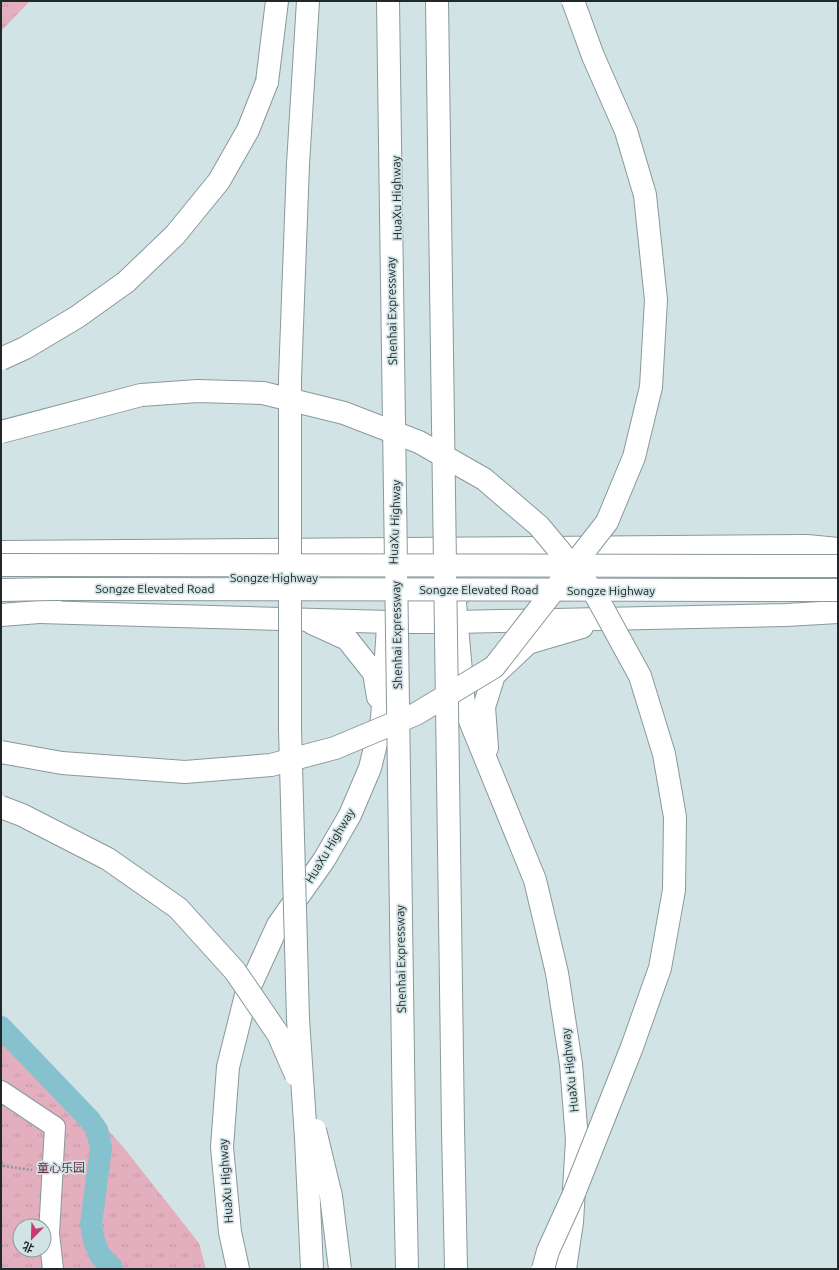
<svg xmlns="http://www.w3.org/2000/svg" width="839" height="1270" font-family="Ubuntu,'Noto Sans SC',sans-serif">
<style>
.park{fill:url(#park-tufts);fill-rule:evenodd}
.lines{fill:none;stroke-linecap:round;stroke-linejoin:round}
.canal{stroke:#86c1ce;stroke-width:22}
.street-casing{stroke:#89989c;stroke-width:22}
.secondary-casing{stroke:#89989c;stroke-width:24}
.highway-casing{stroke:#89989c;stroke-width:24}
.path{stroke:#899698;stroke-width:2.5;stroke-dasharray:2 2;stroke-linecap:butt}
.street{stroke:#fff;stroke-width:20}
.secondary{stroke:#fff;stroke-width:22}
.highway{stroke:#fff;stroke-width:22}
.highway-bridge-casing{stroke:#89989c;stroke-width:24;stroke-linecap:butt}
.highway-bridge{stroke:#fff;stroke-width:22}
.labels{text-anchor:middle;stroke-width:3.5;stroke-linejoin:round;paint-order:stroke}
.street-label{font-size:12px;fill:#212829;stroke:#d2e3e6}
.park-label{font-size:12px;fill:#6a2b42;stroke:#d2e3e6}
</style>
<defs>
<pattern id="park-tufts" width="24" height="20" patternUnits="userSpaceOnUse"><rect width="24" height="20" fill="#e3afbe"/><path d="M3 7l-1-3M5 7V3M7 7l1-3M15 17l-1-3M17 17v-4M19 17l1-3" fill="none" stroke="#c297a3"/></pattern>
</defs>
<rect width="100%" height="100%" fill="#d2e3e6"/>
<g class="park">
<path d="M1,1H30L1,31Z"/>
<path d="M1,1014L46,1059L124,1148L199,1243L206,1269H1ZM20,1226H44V1250H20Z"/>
</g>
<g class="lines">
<path class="canal" d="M1,1027L89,1119L97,1130L101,1148L91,1224L94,1241L100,1255L113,1269"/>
<defs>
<path id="street" d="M1,1091L55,1127L49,1234L53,1269"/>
<g id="secondary">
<path d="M1,552L807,546L838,549"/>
<path d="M136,586L167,578H385"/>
<path d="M455,603L464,706L535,880L557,973L571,1064L577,1140L572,1222L565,1269"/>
<path d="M39,612L389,622H456L786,615L838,612"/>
<path d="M1,615L39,612L53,609"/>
<path d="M394,619L454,592H462"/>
<path d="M312,623L347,639L374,673L378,697"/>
<path d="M487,748L484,707L494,675L528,643L582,627"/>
<path d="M238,1269L230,1232L222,1147L228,1067L246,995L278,925L324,860L350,815L370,768L382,719L388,626"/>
</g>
<g id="highway">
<path d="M267,82L277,1"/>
<path d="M298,164L308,1"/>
<path d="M404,1128L407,1269"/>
<path d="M453,1128L456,1269"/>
</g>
</defs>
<use href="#street" class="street-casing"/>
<use href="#secondary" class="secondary-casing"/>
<use href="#highway" class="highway-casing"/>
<path class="path" d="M1,1162L4,1166L32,1170"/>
<use href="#street" class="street"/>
<use href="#secondary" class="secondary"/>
<use href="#highway" class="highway"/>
<defs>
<g id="highway-bridge">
<path d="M388,1L404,1128"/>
<path d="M437,1L453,1128"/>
<path d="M298,164L290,379V729L298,1019L306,1138L312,1269"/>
<path d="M1,359L25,348L77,317L126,282L175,235L219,181L248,130L267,82"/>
<path d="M1,432L141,395L198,391L263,393L344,413L419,442L484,479L539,526L594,592L640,676L664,754L675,817L674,890L660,968L632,1047L573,1196L548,1251L543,1269"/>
<path d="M1,565L838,566"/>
<path d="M1,590L52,589L838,590"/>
<path d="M1,752L62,763L185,772L271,765L335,748L416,714L494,667L607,522L634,457L651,387L656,300L645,195L626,131L593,56L573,1"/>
<path d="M1,807L22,815L108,859L178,908L235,971L278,1034L296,1075"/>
<path d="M315,1130L331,1196L340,1269"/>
</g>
</defs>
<use href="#highway-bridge" class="highway-bridge-casing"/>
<use href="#highway-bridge" class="highway-bridge"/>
</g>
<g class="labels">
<g class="street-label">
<text transform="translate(397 198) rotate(-91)" y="4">HuaXu Highway</text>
<text transform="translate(392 311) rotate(-91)" y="4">Shenhai Expressway</text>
<text transform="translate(395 522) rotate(-88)" y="4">HuaXu Highway</text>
<text x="274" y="582">Songze Highway</text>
<text x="155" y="593">Songze Elevated Road</text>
<text x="479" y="594">Songze Elevated Road</text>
<text x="611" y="595">Songze Highway</text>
<text transform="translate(397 635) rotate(-91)" y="4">Shenhai Expressway</text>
<text transform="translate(330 846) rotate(-59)" y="4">HuaXu Highway</text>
<text transform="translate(401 959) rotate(-91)" y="4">Shenhai Expressway</text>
<text transform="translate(570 1070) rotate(-96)" y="4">HuaXu Highway</text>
<text transform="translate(226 1181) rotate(-94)" y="4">HuaXu Highway</text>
</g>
<g class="park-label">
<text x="61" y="1172">童心乐园</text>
</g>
</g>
<rect width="839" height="1270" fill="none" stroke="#212829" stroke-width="4"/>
<g transform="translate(32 1238) rotate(203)"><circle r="19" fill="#d2e3e6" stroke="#8b989a"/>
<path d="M0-3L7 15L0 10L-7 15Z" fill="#c53b72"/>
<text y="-6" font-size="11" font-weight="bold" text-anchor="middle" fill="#212829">北</text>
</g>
</svg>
